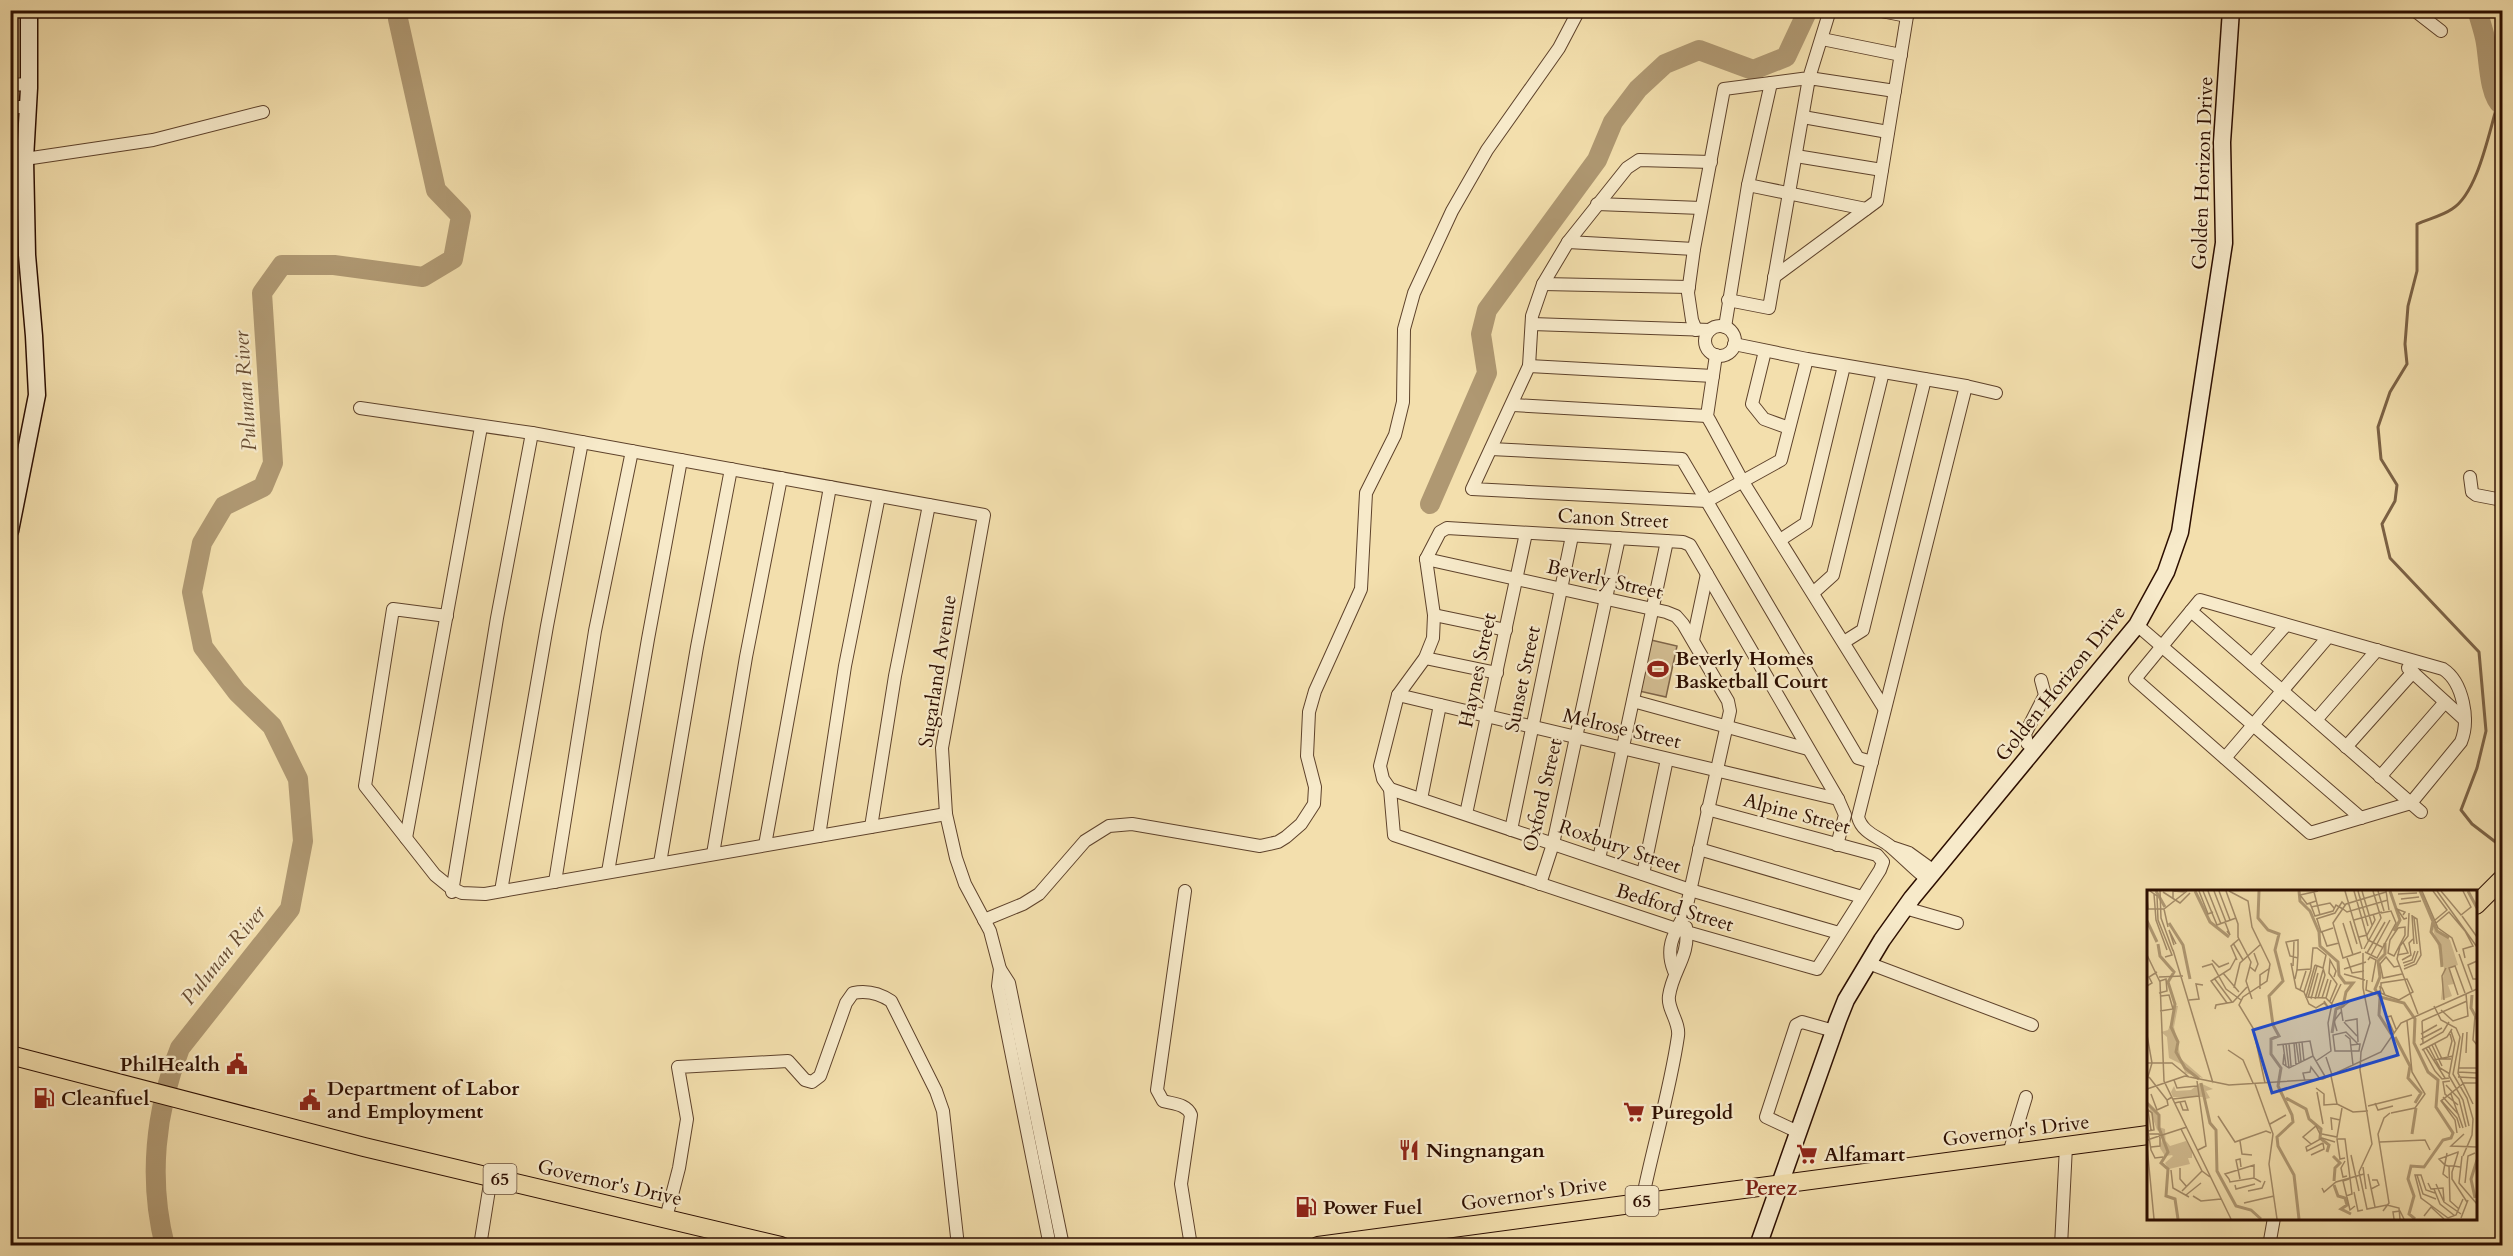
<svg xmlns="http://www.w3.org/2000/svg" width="2513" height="1256" font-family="Cardo,serif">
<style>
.green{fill:#d1bb90;stroke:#7e6448;stroke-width:1.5}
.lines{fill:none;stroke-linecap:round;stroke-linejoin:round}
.stream{stroke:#7b6144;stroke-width:3}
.river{stroke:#af9872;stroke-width:20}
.street-casing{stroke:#5e422b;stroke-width:14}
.secondary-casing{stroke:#2c0e00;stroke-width:19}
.primary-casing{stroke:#2c0e00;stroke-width:20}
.street{stroke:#f7eaca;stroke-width:12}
.secondary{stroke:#f7eaca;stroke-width:16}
.primary{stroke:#f3dfad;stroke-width:18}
.labels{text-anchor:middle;stroke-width:4.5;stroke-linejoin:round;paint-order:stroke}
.shield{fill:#f7eaca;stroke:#69503d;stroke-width:1.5}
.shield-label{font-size:18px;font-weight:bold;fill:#2c0e00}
.street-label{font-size:20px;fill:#2c0e00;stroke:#f7eaca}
.poi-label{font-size:20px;font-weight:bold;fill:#2c0e00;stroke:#f7eaca;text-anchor:start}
.water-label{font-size:21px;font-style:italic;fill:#674c33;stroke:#f7eaca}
.quarter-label{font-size:22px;font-weight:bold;fill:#7a1f14;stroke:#f7eaca}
.inset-river{fill:none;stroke:#af9872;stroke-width:3}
.inset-road{fill:none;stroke:#a38b68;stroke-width:1.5}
.view{fill:#1d4ed8;fill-opacity:0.15;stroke:#1d4ed8;stroke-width:3}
.inset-edge{fill:none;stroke:#2c0e00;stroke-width:3}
</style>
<rect width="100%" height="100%" fill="#f3dfad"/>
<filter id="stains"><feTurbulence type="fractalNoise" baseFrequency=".00333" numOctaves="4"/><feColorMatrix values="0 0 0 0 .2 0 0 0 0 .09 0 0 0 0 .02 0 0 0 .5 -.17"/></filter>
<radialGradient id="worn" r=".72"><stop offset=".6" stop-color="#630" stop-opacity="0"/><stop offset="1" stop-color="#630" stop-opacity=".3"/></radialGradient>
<path class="green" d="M1651,640L1677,646L1666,697L1639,691Z"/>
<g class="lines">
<path class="stream" d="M2498,103C2489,131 2478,193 2452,209C2442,216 2428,219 2417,224V271L2408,306L2405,344L2407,364L2390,392L2378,427L2381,459L2397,485L2395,501L2382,524L2390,558L2479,652L2486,731L2477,768L2461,810L2472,824L2502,847"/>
<g class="river">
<path d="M2477,10C2480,20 2483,29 2485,38C2489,55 2488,95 2502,106"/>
<path d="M1430,504L1487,373L1481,334L1487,310L1597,160L1613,122L1638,89L1665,64L1699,50L1753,70L1786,57L1808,10"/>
<path d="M165,1246C148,1180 155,1111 180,1048L290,909L303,841L298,779L272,726L237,692L203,647L192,592L202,543L224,506L263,487L273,463L262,293L282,265H334L423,277L453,259L461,216L436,190L398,19L400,10"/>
</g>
<defs>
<g id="street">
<path d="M1876,10L1907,16"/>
<path d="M2414,10L2441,31"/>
<path d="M1822,39L1901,55"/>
<path d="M10,85L28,84"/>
<path d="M10,107H28"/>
<path d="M1803,117L1888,132"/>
<path d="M1796,156L1882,170"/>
<path d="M25,159L153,140L263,112"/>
<path d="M1711,162L1639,160L1627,168L1568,242L1543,284L1532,316L1529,366L1472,489L1707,501L1781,460L1807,359"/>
<path d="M1748,185L1866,209"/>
<path d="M1597,204L1701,208"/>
<path d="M1568,242L1694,249"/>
<path d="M1774,277L1877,201L1908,10"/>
<path d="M1543,284L1689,287"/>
<path d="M1728,300L1769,308L1809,78L1895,91"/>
<path d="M1532,324L1710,330"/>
<circle cx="1720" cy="341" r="15"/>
<path d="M1725,327L1748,185L1771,83"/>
<path d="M1696,330L1692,320L1688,293L1694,249L1724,89L1809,78L1830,10"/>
<path d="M1734,344L1807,359L1966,386L1858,817C1862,833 1879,837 1890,846C1903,857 1914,869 1927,879"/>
<path d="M1765,351L1752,404L1764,419L1789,428"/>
<path d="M1716,355L1707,416L1711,423L1743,482L1884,708"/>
<path d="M1529,366L1713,376"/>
<path d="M1966,386L1996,393"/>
<path d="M1513,405L1707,416"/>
<path d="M360,408L532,433L984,515L942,748L946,814L956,858L965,884L990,931L1000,969L1009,983L1063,1246"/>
<path d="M1491,449L1682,459L1858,758L1872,762"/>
<path d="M2470,477L2472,492L2476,495L2502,500"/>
<path d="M1780,540L1806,523L1844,366"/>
<path d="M1426,559L1434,615L1433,638L1425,658L1398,695L1380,766L1383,779L1390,789L1394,835L1676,929L1817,969L1880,870L1883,862L1877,855L1707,809"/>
<path d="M1426,559L1666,612L1676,616L1683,624L1728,701L1730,711L1685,914C1673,935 1665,948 1674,971"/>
<path d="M1426,559L1440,532L1447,528L1683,542L1690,545L1838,799L1845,815L1837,845"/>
<path d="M1813,593L1833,575L1883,372"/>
<path d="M2200,600L2443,669C2463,682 2470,720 2461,742L2411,803L2310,833L2135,679Z"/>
<path d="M2191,611L2421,812"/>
<path d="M1434,615L1506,630"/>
<path d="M447,616L393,609L365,786L435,875L451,888L462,893L485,894L946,814"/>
<path d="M2137,625L2361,818"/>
<path d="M1693,640L1707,574"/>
<path d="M1844,642L1863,630L1925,379"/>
<path d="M1425,658L1497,673"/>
<path d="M2252,664L2286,625"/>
<path d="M2408,668L2465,720"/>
<path d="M1398,695L1838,799"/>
<path d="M1633,701L1808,749"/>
<path d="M2316,720L2377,650"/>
<path d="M2346,747L2413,672"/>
<path d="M2034,748L2027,743L2025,734L2045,695L2041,680"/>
<path d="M2225,758L2328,637"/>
<path d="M2380,777L2445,702"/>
<path d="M1390,789L1690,890L1839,933"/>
<path d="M1421,799L1440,705"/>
<path d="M1466,814L1526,533"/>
<path d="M871,827L895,676L929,505"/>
<path d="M1511,830L1572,536"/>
<path d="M819,836L845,666L879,496"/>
<path d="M406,838L481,427"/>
<path d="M765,845L830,487"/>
<path d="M1894,848L1909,853L1934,871"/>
<path d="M1699,849L1862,897"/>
<path d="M713,854L746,657L781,478"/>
<path d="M1599,859L1667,541"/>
<path d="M660,863L697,647L731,469"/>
<path d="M608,872L648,639L681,460"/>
<path d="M1643,874L1667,759"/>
<path d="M555,882L595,631L632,451"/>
<path d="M1540,884L1553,844L1619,538"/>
<path d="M501,891L547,626L582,442"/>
<path d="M1185,891L1157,1090L1163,1101C1173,1104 1187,1104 1191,1115L1181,1184L1191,1246"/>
<path d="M452,892L497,618L532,433"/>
<path d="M1905,908L1957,923"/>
<path d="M984,920L1023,904L1039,894L1085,841L1109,826L1132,824L1260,846L1278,842L1286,837L1301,824L1314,804L1315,787L1307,756L1309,712L1315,691L1361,589L1366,493L1395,435L1403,402L1404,329L1414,293L1452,211L1487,150L1559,48L1579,10"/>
<path d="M1868,963L2032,1025"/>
<path d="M1000,969L998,986L1050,1246"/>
<path d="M1798,1132L1766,1117L1796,1025L1802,1022L1834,1031"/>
<path d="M2009,1153L2026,1097"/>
<path d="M1642,1201C1653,1146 1670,1091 1678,1036C1680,1022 1667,1009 1669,996C1673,969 1690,957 1686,927"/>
<path d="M666,1218L679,1168L687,1119L678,1067L788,1061L805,1080L812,1082L820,1076L846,1003L853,993C867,990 879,993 891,1001L936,1091L943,1111L958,1246"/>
<path d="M480,1246L491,1177"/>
<path d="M2061,1246L2066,1146"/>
<path d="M2269,1246L2274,1218"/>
</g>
<g id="secondary">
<path d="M10,531L37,395L34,336L27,255L25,159L29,88V10"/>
<path d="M1758,1246L1838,1020L1846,1000L1882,940L1912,898L2137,625L2166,572L2180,532L2224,243L2222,142L2231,10"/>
</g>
<g id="primary">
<path d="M2476,905L2502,879"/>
<path d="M10,1055L364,1147L781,1246"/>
<path d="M1318,1246L2148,1135"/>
</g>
</defs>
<use href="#street" class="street-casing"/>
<use href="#secondary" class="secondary-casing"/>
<use href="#primary" class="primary-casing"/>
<use href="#street" class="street"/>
<use href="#secondary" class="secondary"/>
<use href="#primary" class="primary"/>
</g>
<defs>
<symbol id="stadium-bare" viewBox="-9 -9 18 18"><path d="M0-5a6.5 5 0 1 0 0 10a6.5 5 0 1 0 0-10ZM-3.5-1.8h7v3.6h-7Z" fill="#8f2418" stroke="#f7eaca" stroke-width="2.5" paint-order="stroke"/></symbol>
<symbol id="civic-bare" viewBox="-9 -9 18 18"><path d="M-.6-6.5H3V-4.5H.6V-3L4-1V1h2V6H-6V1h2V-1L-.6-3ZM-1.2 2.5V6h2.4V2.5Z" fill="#8f2418" stroke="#f7eaca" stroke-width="2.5" paint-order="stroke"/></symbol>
<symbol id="fuel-bare" viewBox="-9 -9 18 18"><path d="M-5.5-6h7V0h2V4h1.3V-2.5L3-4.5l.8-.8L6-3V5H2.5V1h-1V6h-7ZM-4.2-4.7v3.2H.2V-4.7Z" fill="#8f2418" stroke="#f7eaca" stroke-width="2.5" paint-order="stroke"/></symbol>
<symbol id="supermarket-bare" viewBox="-9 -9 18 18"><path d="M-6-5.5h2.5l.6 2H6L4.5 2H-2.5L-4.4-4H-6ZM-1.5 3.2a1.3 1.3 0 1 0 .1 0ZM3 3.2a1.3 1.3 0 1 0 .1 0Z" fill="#8f2418" stroke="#f7eaca" stroke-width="2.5" paint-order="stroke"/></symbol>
<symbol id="restaurant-bare" viewBox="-9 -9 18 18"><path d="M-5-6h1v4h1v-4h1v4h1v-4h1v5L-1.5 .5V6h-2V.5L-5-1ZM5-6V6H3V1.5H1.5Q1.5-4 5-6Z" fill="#8f2418" stroke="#f7eaca" stroke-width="2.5" paint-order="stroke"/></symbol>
</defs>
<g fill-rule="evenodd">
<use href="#stadium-bare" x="1643" y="654" width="30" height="30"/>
<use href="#civic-bare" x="222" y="1049" width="30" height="30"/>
<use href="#fuel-bare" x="29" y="1083" width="30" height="30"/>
<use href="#civic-bare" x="295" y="1085" width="30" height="30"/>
<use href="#supermarket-bare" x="1619" y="1097" width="30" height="30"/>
<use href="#restaurant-bare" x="1394" y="1135" width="30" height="30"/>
<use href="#supermarket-bare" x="1792" y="1139" width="30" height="30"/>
<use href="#fuel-bare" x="1291" y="1192" width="30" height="30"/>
</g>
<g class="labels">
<g class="shield">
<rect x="483.5" y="1164" width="33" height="30" rx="4.5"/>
<rect x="1625.5" y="1186" width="33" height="30" rx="4.5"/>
</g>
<g class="shield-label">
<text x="500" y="1185">65</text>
<text x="1642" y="1207">65</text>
</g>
<g class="street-label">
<text transform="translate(2202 173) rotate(-88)" y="7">Golden Horizon Drive</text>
<text transform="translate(1613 518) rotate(3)" y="7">Canon Street</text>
<text transform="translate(1605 579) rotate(13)" y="7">Beverly Street</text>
<text transform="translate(1477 670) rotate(-78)" y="7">Haynes Street</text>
<text transform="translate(937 671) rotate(-81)" y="7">Sugarland Avenue</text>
<text transform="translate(1522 679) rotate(-78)" y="7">Sunset Street</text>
<text transform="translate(2060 683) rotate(-51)" y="7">Golden Horizon Drive</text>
<text transform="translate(1622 728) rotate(13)" y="7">Melrose Street</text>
<text transform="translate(1542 795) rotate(-77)" y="7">Oxford Street</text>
<text transform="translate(1797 813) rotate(15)" y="7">Alpine Street</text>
<text transform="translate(1620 846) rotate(19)" y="7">Roxbury Street</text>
<text transform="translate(1675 907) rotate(17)" y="7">Bedford Street</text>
<text transform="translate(2016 1130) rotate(-7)" y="7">Governor's Drive</text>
<text transform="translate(610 1182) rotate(13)" y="7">Governor's Drive</text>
<text transform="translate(1534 1193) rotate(-8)" y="7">Governor's Drive</text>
</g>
<g class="poi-label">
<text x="1675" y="665">Beverly Homes<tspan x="1675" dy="23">Basketball Court</tspan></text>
<text x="220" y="1071" text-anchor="end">PhilHealth</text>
<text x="327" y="1095">Department of Labor<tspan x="327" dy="23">and Employment</tspan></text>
<text x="61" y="1105">Cleanfuel</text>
<text x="1651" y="1119">Puregold</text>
<text x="1426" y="1157">Ningnangan</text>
<text x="1824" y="1161">Alfamart</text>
<text x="1323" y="1214">Power Fuel</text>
</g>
<g class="water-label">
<text transform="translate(245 391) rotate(-94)" y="7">Pulunan River</text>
<text transform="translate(223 955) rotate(-51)" y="7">Pulunan River</text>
</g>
<g class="quarter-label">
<text x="1771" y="1195">Perez</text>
</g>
</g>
<g transform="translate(2147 890)">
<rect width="330" height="330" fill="#f3dfad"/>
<path d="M26,116H31L27,137L34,169L56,188L38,183L36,175L22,168L20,147L14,142L21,140L26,129ZM53,193L66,199L59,201L63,208L59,209L55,194L58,207H26L24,202L27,196L29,201L44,200ZM0,212L12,223V237L18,239L19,260L26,265L18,266L13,258L16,245L10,240Z" fill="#d1bb90"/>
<path d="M285,35L303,50L311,75L302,78L307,94L301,95L305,106L294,110L297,78ZM19,251L23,256L39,251L45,262V268H41L43,274L22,279L18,273L26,266L19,260Z" fill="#d1bb90"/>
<path class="inset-river" d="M9,1L18,17M48,1L63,32L82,47M112,1L111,28L121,40L132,44L128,60L136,91L122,106L126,135L132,146L124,149V164L134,178L131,196L145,225L146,232L130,247L131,256L147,285L152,329M152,1L153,11L163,21L172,42L173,56L191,72L192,85L198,93H206L199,102L196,116L189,119L185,143M243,1L253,30L247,41M273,1L290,41L302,48M321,1L330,18M0,31L10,52M286,31L284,42L293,55L295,77M22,33L36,55L43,89M238,53V64L231,71L233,87L228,99L233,107L257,113L268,129L267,153L281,182L291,190L289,217L306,243L304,248L296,250L277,277L264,276L261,289L267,306L262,324L268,329M11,54L13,66L27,82L21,92L28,114L24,137L31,152L29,162L38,178L52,189M325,105L324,118L330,129M233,107L232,125L244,144M248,147L263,176L261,188L274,203L268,213M54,193L63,233L69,240L70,281L89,316L104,320L114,329M139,208L159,219L162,229L174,239L173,248L182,255L180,262M0,213L12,225V238L21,262L14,273L21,279L19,306L28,309L31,329M265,244L269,218M186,266L193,273L188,278L187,291M187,295L191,306L198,308L200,315L194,319L204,324M328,308L324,289L330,270"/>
<path class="inset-road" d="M3,1L10,6L11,30L25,65L18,67M13,1L14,28L26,61M52,1L61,24L66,22M56,1L70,35L89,28M61,1L74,34M67,1L79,32M72,1L83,30M79,1L91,34V47L104,72L99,91L105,109M82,1L101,11L105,37L123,74L120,91L96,107L92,115L106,138L118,193M198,1L215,59M207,1L221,50L235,57M211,1L221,36M215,1L225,35M231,1L237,21M239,1L242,20M275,1L291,38L305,48L310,62M286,1L300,20L288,30M290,1L330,57M294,1L314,25L324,17L316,1M16,2L33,13L43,3M167,2L173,25M7,4L9,30L20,60M251,4L270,3M0,8L1,19H17L40,1M26,9V1L39,2M254,9L272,7M169,11L160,14L153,5L171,1M163,13L168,26L186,21L189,15L196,19M252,14L274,11M164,17L183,13L187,18M17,19L21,37M196,19L200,22L241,10M262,23L261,46L253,56L250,69L271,124M256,25L258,22L250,19L257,29L260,28M265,25L267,54M315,26L330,47M267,28L270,54M169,29L188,23L195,12L198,15M170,29L174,42L186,38M207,30L235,22M203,31L210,54M78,32L83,45L80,41M196,33L206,65M289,33L302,22L318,41L326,56L316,59L318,68M258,37V45L247,66L241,63L243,50L251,38ZM175,42L180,56L192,53M212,47L220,45L228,30L226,24M86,53L96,70M27,55L22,40L29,54M217,59L234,28L226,1M26,60L66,193M214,62L196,68L186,33L199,14L239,2M218,62L230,68L249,33L244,21L234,23M216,63V98L223,133L214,162L213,180L225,254L212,282L220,319L240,315L252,318L253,329M220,63L238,32M312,64L325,100M0,65L13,92L17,191L84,329M224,65L243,30M250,65L261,63L256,52M200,68L205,83L217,81M65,70L72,77L82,73M90,70L84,56L92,49M221,70L223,67L229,70L225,92M255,70L264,65L262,53L266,49M330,71L321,75L326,89H330M144,73L149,98L157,102L162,114L169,118L177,113L181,117L177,111M256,73L265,70L268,61M168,75L159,107L179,108L185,114L181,133L184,161L169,171M168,75L176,78L178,85L171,108M146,76L147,51M252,76L247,77L239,67L233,74L236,88L255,84M257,76L267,72L271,61M55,77L65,74L79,99L94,110M103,77L108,81L111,74L107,63M197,79L219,72M257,79L269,74L274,65L270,29L265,26M150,80L164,79L166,58H170L179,65L176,78M76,83L92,102M197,84L218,90M12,87L36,86M67,88L85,112M148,89L150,80L151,65V50L139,52L143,66L151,68M220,90L219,100L229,104M0,96L5,93L2,87L10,82M233,97L235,98L238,105L234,103ZM234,97V93L260,89L266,102L252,110L238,105M87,98L93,73L114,54M113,99V85L123,78M153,100L159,81M157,102L164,80M12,103L20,101L19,89L13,91M311,105L302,78L308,76L318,103M161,108L170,76M175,108L181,89M179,108L184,90M164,109L171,83M168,109L176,80M42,110L52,109L49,94L56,95M297,110L295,86L299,78M183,111L190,94L182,83L183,70L189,81L187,87M80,113L64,91L83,79L89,68M185,113L194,94M287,116L294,130L309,138L313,147L306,184L320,208L326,229L325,245L316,266M68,119L69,115L86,112L100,97M294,120L306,131L321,126L319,104M13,121L26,119L22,105L14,106M328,126L326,150L330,155M196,131L194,118L202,112M198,131L210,129L211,152M275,131L320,111M275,131L276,153M197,132L210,146M190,141L187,131L194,122M304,141L308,153L302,186L316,210L322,236M247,143L240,127L244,126L249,139M316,143L311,183L326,214M274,144L290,135M0,145L5,173L0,190M198,145L203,149L206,175M274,149L295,138M149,152L152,173M152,152L154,172M155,152L157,171M142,153L144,176M147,153L149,175M136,154L139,176M139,154L142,178M288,154L295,169H304M130,155L163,151L166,166L179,188M204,155L213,154L212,161H188L186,145L199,142L211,154M273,155L296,142L302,132M285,155L295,176M282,157L293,178L303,184M279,158L298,188M276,159L288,181L295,189L302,188M81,160L96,170L106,193M275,160L300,147L305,139M319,163L320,142M137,164L136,174L142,178L166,166M301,166L305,151L303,144M179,167L185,185M287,170L306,166M0,173H25L42,187M311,178H330M311,182L330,183M38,186L82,195L176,189L234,162L254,133L330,99M184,186L190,214L206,222L221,221M2,187L20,210M311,187L330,188M27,190L30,198L50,196M50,191L59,256L51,260M158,191L156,183L163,182L164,177L173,189M303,191L296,192L298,204L311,215M108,194L126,244L122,274L130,329M299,195L312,209L319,237M169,198L177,204V215L190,214M0,199L38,186M170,202L176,234M4,204L10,220L21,215L20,210L25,207M304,204L316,238M296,207L312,225M26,209L52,206M294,210L310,228L313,238M28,213L32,212H33L38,211L41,220H36L33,212M228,213L231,220L246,216M221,216L265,205M0,219L5,223L7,240L1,241M1,220L4,240M244,223L268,218L278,204L265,182L260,131M71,226L88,252L119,241L124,243M0,234L4,260L8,268L16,267M123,234L139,225M34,239L55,281L63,287M185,240L184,228L193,230M310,243L308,230L294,211L317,193H330M1,244H12L13,248V256L4,257M175,244L190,247L195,218M317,244L304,256L330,257M0,250L40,237M93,251L95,264L105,265M233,252L278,250L283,260M176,253L160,261L159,257L175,248L188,252M164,254L156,247L169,236L173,244M0,256L7,329M300,263L296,284L301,288M164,265L177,259L176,253M204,265L212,301M315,266L312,293L330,314M198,268L193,269L190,249H198L205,304L199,306M198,271L194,278L196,287L200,286M302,276L303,311L312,319M216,277L219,299M313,277L307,276H301L298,275L292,269L311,262V263L307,276L305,282V289L320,312M33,278V289L40,297M24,280L26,298L42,307M221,284L228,317M270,285L276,304L289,309M82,289L78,284L107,275V288M82,289L83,292L107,288L114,292M93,289L89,270L93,269L94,277M202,289L196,291L203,320L208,316M281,293L284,299L296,298L297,311M318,293L321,266L328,263M289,294L297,312L314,324M88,295L89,299L108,294M175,298L177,302L189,292L217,284M224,299L232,295L230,290H225M287,299L293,314L308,326M35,301L55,281M101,301L115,298L118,291M207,302L211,321L216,320M288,303L279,300L274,285H268L274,308L301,328L309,325L316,309M39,305L54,293M46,306L54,311L74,309M97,313L127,306M236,321L242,313L231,244L237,228L243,223M277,326L284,317L297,329M314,328L321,310M247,329L246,322L253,321L257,329"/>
<path class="view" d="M232,102L251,165L125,203L106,140Z"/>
<rect width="330" height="330" class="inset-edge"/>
</g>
<rect width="2513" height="1256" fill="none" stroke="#f3dfad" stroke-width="36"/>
<rect x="12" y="12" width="2489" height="1232" fill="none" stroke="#2c0e00" stroke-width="3"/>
<rect x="18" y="18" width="2477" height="1220" fill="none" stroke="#2c0e00" stroke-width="1.5"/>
<rect width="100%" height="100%" filter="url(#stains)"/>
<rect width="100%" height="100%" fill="url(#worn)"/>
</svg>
